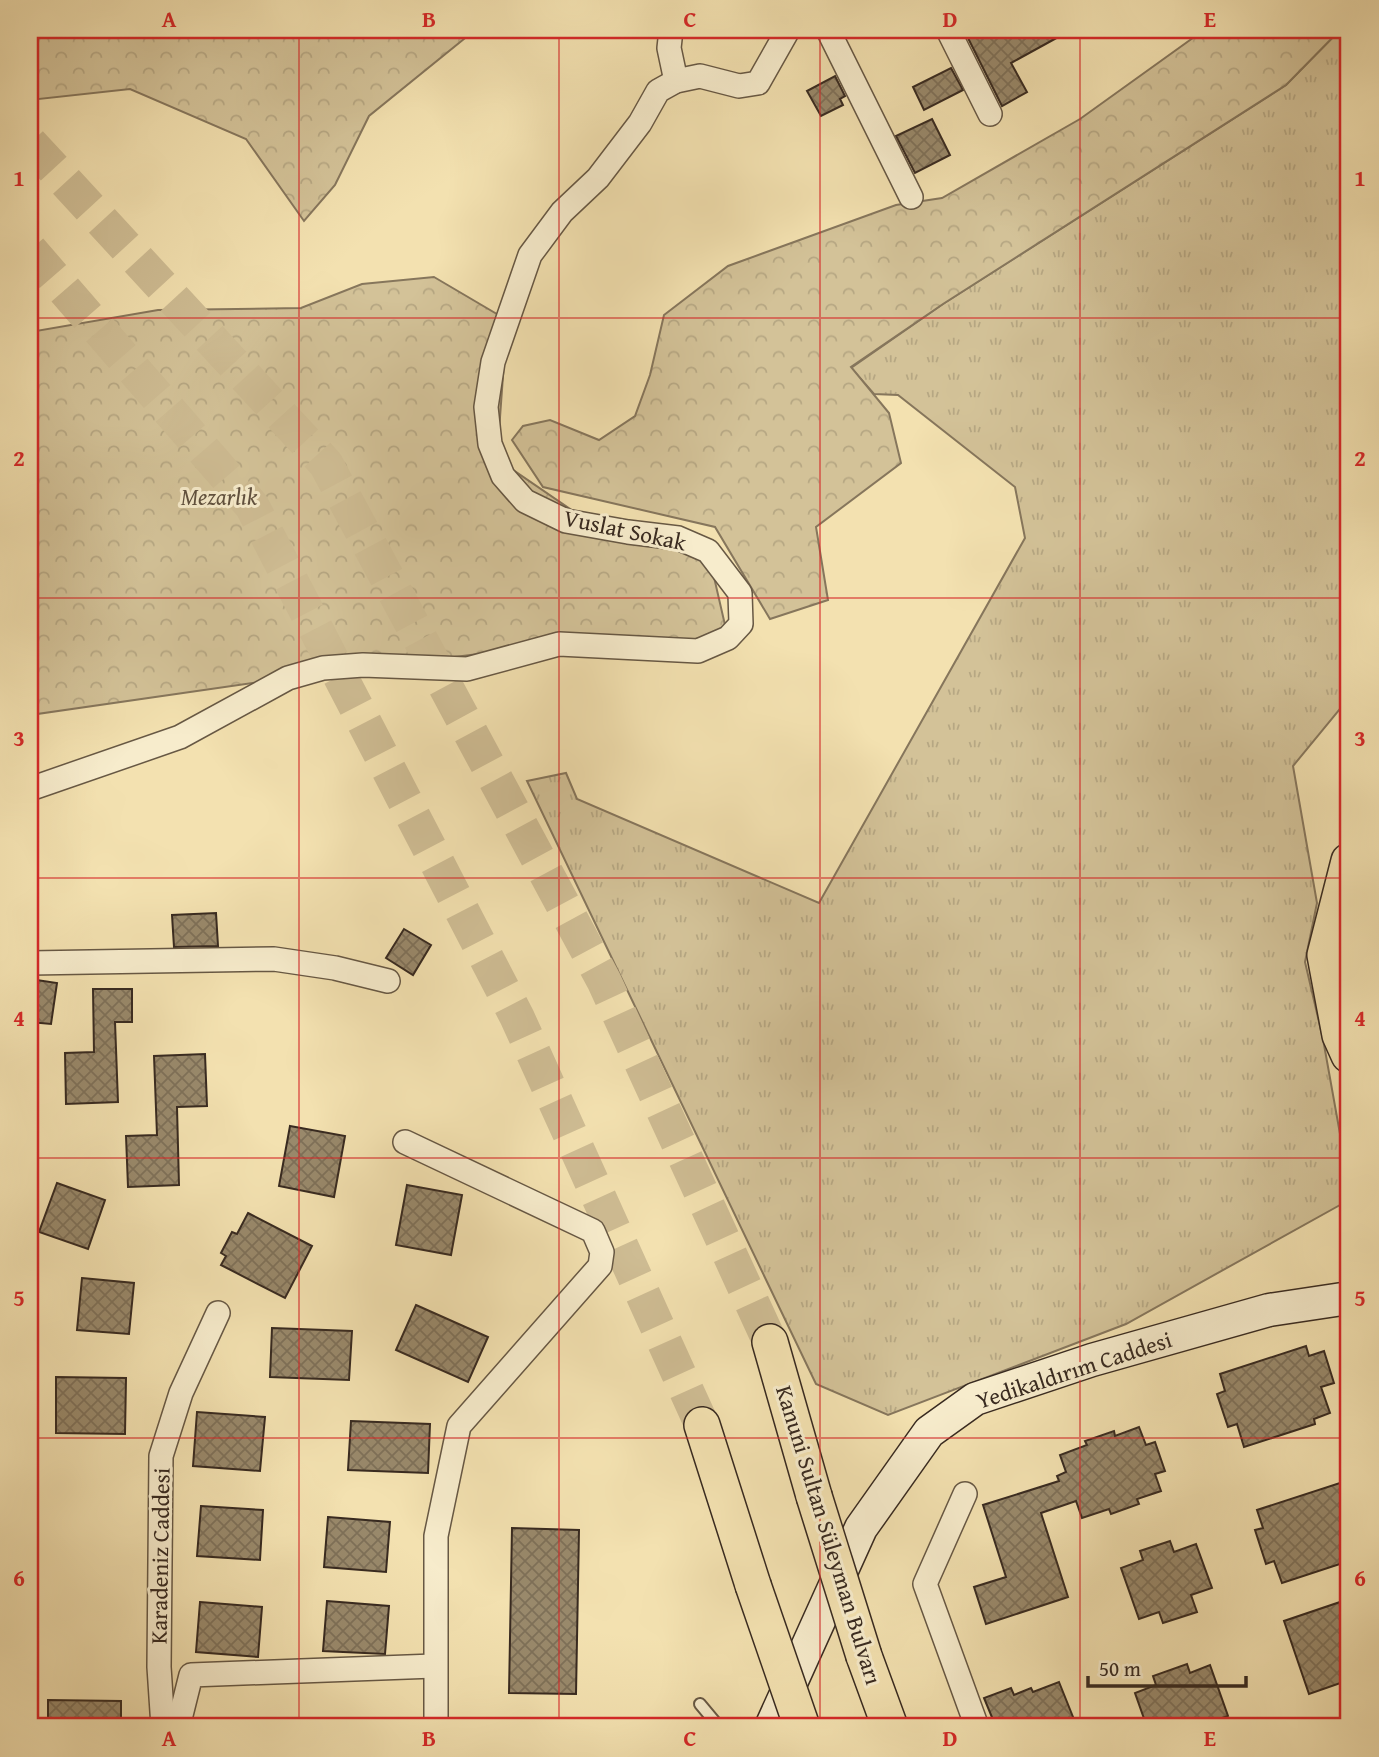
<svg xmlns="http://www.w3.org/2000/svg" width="1379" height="1757" font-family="'Gentium Book Plus',serif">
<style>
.grass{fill:url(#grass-tufts);stroke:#86765c;stroke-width:2}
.forest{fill:url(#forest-crowns);stroke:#86765c;stroke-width:2}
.building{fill:url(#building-cross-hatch);stroke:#382a20;stroke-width:2}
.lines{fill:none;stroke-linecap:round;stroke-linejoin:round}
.primary-tunnel{stroke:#cebc93;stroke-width:35;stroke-dasharray:35 18;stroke-linecap:butt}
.lane-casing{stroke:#675844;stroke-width:14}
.street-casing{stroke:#675844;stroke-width:26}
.secondary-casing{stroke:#382a20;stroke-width:35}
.primary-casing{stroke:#382a20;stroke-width:38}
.lane{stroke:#f7eccc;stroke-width:10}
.street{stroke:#f7eccc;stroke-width:23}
.secondary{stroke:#f7eccc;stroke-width:32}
.primary{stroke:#f3e1b0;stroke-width:35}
.primary-bridge-casing{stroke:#382a20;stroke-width:38;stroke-linecap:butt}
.primary-bridge{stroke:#f3e1b0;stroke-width:35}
.grid{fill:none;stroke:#d62828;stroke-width:2;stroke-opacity:0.55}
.labels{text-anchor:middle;stroke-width:6;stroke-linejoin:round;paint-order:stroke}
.park-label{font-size:23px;font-style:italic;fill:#5f503e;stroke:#f7eccc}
.street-label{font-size:23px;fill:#382a20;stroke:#f7eccc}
.neatline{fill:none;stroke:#d62828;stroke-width:2.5}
.grid-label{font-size:23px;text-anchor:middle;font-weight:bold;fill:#d62828}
</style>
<defs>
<pattern id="grass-tufts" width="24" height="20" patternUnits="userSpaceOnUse" patternTransform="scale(1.75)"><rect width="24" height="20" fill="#d3c298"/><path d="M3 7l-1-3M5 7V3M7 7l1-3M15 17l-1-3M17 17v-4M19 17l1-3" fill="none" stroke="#b6a783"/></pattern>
<pattern id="forest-crowns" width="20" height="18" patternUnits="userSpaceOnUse" patternTransform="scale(1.75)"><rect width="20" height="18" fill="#d3c298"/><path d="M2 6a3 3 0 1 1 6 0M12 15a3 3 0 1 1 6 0" fill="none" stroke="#b6a783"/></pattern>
<pattern id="building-cross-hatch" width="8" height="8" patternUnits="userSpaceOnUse" patternTransform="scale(1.75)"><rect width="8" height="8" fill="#99896b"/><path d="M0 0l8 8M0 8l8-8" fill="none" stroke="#7e7058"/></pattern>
</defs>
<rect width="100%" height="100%" fill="#f3e1b0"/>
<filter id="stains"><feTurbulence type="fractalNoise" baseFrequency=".00286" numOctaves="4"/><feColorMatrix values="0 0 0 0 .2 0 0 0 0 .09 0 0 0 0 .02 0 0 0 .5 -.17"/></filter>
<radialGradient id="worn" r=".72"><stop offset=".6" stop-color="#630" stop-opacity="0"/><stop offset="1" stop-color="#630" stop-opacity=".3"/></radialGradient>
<path class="grass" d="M1340,30H1349V698L1293,766L1317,903L1305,962L1323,1039L1349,1184V1200L1126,1324L888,1415L816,1384L527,781L566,773L577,799L819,903L1025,538L1015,487L898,395L874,394L851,368L943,304L1286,85Z"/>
<g class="forest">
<path d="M30,30H475L369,116L335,185L304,221L246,139L130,89L30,100Z"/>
<path d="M1204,30H1340L1286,85L943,304L851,367L889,413L901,463L816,527L828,600L770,619L715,527L543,487L512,440L523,426L550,420L599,440L635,416L650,375L664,315L728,266L896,205L942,198L1080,119Z"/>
<path d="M434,277L507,320L497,459L595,526L708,551L728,638L558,644L288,678L30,715V332L158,310L301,308L362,284Z"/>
</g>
<g class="building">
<path d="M964,30H1071L1011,63L1027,92L1002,106Z"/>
<path d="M951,68L963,90L924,110L913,87Z"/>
<path d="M835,76L845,96L840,99L843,105L821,116L807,91Z"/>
<path d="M932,119L950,155L915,173L896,136Z"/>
<path d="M216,913L218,946L174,947L172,915Z"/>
<path d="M404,929L431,945L413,975L386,958Z"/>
<path d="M30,979L57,983L51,1024L30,1022Z"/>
<path d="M93,989H132V1022H115L118,1102L66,1104L65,1053L94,1052Z"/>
<path d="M205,1054L207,1106L177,1107L179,1185L128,1187L126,1136L157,1135L154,1056Z"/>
<path d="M290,1126L345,1136L334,1197L279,1186Z"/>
<path d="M57,1183L105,1200L88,1249L39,1232Z"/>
<path d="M407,1185L462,1195L451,1255L396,1245Z"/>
<path d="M248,1213L312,1246L285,1298L221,1265L226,1256L221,1253L232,1232L237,1234Z"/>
<path d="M82,1278L134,1283L129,1334L77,1330Z"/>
<path d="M416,1305L488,1337L468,1382L396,1350Z"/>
<path d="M272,1328L352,1331L349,1380L270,1377Z"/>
<path d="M1306,1346L1309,1356L1324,1351L1334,1383L1321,1387L1330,1413L1314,1419L1315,1424L1244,1447L1237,1424L1228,1427L1217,1394L1225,1391L1220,1374Z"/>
<path d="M56,1377L126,1378L125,1434L56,1433Z"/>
<path d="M197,1412L265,1417L260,1471L193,1466Z"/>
<path d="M351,1421L430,1424L428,1473L348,1470Z"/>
<path d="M1139,1427L1146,1445L1155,1442L1165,1471L1155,1474L1161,1491L1137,1499L1139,1504L1111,1514L1109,1509L1082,1518L1076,1501L1041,1513L1068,1597L986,1624L974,1587L1006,1577L983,1505L1059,1481L1057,1476L1066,1472L1060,1455L1087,1445L1085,1441L1114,1431L1115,1436Z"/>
<path d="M1343,1482L1349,1501V1561L1282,1583L1274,1561L1266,1564L1255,1530L1263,1528L1257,1510Z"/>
<path d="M201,1506L263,1510L260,1560L197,1556Z"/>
<path d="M328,1517L390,1522L386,1572L324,1567Z"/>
<path d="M512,1528L579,1530L576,1694L509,1693Z"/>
<path d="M1170,1541L1174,1552L1196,1544L1212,1588L1191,1595L1197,1612L1163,1623L1159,1612L1139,1619L1121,1568L1143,1560L1140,1551Z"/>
<path d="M1349,1599V1680L1309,1694L1284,1621Z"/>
<path d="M327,1601L389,1606L385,1654L323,1651Z"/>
<path d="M200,1602L262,1607L258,1657L196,1652Z"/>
<path d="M1187,1664L1190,1673L1210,1665L1228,1716L1198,1727H1147L1135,1693L1156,1685L1153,1676Z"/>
<path d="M1059,1682L1077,1727H996L984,1698L1011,1688L1014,1695L1031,1688L1033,1692Z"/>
<path d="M48,1700L121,1701V1727H48Z"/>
</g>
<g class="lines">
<g class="primary-tunnel">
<path d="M30,143L326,464L604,981L770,1342"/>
<path d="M30,250L252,506L517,1017L702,1425"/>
</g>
<defs>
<path id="lane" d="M700,1704L715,1722L717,1727"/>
<g id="street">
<path d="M671,30L669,48L676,81"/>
<path d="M828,30L911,197"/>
<path d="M948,30L990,114"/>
<path d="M30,789L180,737L288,678L323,668L363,665L467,669L559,644L698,651L728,638L741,624L740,593L708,551L678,538L628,532L566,521L525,501L503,476L490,444L486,407L493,362L530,255L562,212L598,178L640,123L658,91L676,81L700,76L739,86L758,83L788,30"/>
<path d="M30,963L274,959L335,968L388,981"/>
<path d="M405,1142L593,1231L602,1252L600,1266L459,1426L436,1536V1727"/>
<path d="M965,1494L925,1584L977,1727"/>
<path d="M163,1727L159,1667L161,1456L181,1393L218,1313"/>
<path d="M178,1727L191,1675L434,1666"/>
</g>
<path id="secondary" d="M771,1727L861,1528L929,1432L975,1399L1092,1360L1269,1310L1349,1298"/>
<g id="primary">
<path d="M1349,861L1325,955L1340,1035L1349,1055"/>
<path d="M770,1342L814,1496"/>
<path d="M702,1425L753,1585"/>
<path d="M864,1656L890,1727"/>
</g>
</defs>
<use href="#lane" class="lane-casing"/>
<use href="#street" class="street-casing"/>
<use href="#secondary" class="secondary-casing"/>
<use href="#primary" class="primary-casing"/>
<use href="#lane" class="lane"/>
<use href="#street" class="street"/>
<use href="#secondary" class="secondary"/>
<use href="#primary" class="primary"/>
<defs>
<g id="primary-bridge">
<path d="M814,1496L864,1656"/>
<path d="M753,1585L802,1727"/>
</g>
</defs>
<use href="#primary-bridge" class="primary-bridge-casing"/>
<use href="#primary-bridge" class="primary-bridge"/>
</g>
<path class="grid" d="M299,30V1727M559,30V1727M820,30V1727M1080,30V1727M30,318H1349M30,598H1349M30,878H1349M30,1158H1349M30,1438H1349"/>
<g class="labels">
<g class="park-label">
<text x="219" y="505">Mezarlık</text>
</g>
<g class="street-label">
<text transform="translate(625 530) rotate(12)" y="8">Vuslat Sokak</text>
<text transform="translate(1074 1370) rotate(-18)" y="8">Yedikaldırım Caddesi</text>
<text transform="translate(829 1535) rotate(73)" y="8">Kanuni Sultan Süleyman Bulvarı</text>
<text transform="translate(160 1556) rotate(-89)" y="8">Karadeniz Caddesi</text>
</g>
</g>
<rect width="1379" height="1757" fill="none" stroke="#f3e1b0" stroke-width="77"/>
<path d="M1088 1676v10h158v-10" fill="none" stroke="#382a20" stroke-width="3.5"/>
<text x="1099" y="1676" font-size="21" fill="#382a20" stroke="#f7eccc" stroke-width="5" paint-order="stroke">50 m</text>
<rect x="38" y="38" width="1302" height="1680" class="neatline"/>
<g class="grid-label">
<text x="169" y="27">A</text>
<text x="429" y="27">B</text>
<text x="690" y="27">C</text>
<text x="950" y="27">D</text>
<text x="1210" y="27">E</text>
<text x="19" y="186">1</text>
<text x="1360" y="186">1</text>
<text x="19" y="466">2</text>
<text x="1360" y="466">2</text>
<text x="19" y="746">3</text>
<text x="1360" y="746">3</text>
<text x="19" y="1026">4</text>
<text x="1360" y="1026">4</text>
<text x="19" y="1306">5</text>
<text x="1360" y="1306">5</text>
<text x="19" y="1586">6</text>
<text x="1360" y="1586">6</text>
<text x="169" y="1746">A</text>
<text x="429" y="1746">B</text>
<text x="690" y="1746">C</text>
<text x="950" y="1746">D</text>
<text x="1210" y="1746">E</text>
</g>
<rect width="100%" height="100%" filter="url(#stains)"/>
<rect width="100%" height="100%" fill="url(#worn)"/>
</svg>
